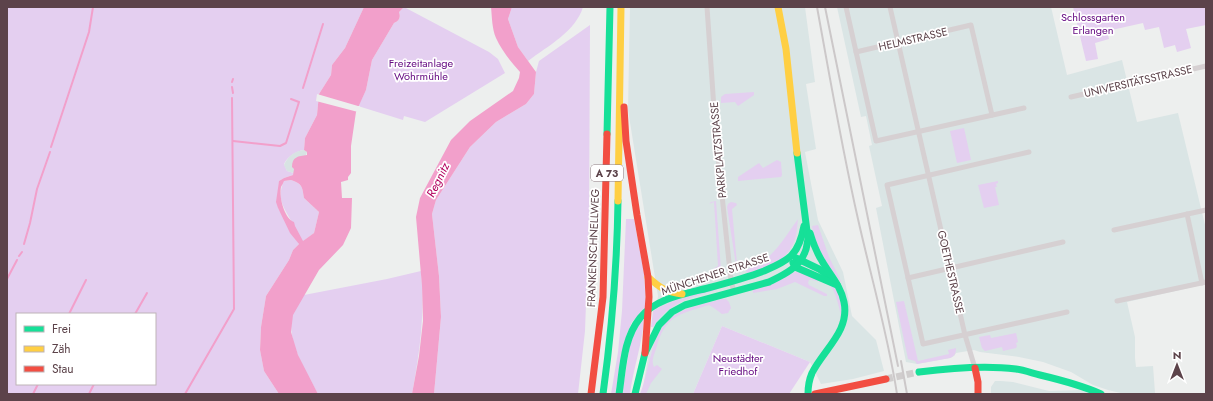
<svg xmlns="http://www.w3.org/2000/svg" width="1213" height="401" font-family="Jost,sans-serif">
<style>
.commercial{fill:#dae5e5}
.green{fill:#e4cff0;fill-rule:evenodd}
.sand{fill:#d8e3e3}
.water{fill:#f2a0cb;fill-rule:evenodd}
.pier{fill:#edefee}
.lines{fill:none;stroke-linecap:round;stroke-linejoin:round}
.stream{stroke:#f2a0cb;stroke-width:2}
.secondary-tunnel{stroke:#d0cdcd;stroke-width:7;stroke-dasharray:7 3.5;stroke-linecap:butt}
.street{stroke:#d6d0d2;stroke-width:5}
.fast{stroke:#16e098;stroke-width:7}
.slow{stroke:#ffcf43;stroke-width:7}
.jam{stroke:#f24e42;stroke-width:7}
.rail{stroke:#ccc8c9;stroke-width:2}
.labels{text-anchor:middle;stroke-width:3.5;stroke-linejoin:round;paint-order:stroke}
.shield{fill:#fff;stroke:#8d7b80;stroke-width:1}
.shield-label{font-size:10px;font-weight:bold;fill:#5c434a}
.park-label{font-size:11px;fill:#670e83;stroke:#fff}
.street-label{font-size:11px;fill:#5c434a;stroke:#fff}
.water-label{font-size:12px;font-style:italic;fill:#b2005e;stroke:#fff}
</style>
<rect width="100%" height="100%" fill="#edefee"/>
<g class="commercial">
<path d="M630,7H805L815,82L806,84L816,149L805,152L818,220L843,272L852,316L876,340L884,371L853,379L821,384L810,362L722,326L693,394H642L658,296L628,110Z"/>
<path d="M837,7H1051L1067,75L1122,60L1137,122L1178,113L1206,229V284L1127,302L1135,337V358L1136,367L1153,366L1155,393L1125,394L1108,390L1093,385L1071,372L1043,362L1019,357L980,352L974,350L956,353L954,356L950,358L917,364L906,362L876,208L882,206L869,146L872,145L866,116L861,117Z"/>
<path d="M995,381H1001L1013,382L1049,391L1081,390L1091,394H991V387Z"/>
</g>
<g class="green">
<path d="M7,7H364L345,48L332,65L331,75L319,94L317,115L305,138L304,150C296,151 287,157 284,164L287,171L294,173L293,175L284,178L279,181L278,208L299,244L293,250L289,260L266,296L261,327L260,350L264,371L279,394H7ZM17,314H155V384H17Z"/>
<path d="M404,7L489,52L498,59L505,73L425,122L404,116L403,120L358,106L366,90L372,60L394,23C399,21 401,18 399,12Z"/>
<path d="M512,7H583C576,31 548,46 528,61L518,47L508,19Z"/>
<path d="M1073,7H1206V25L1186,29L1191,48L1177,52L1175,45L1164,48L1159,27L1145,30L1143,23L1107,31L1109,39L1095,43L1098,59L1086,61Z"/>
<path d="M590,25L589,222L585,331L578,394H434L441,317L439,276L432,214L436,200L470,147L496,122L526,104L534,94L536,72L539,61Z"/>
<path d="M754,92V95L738,106L735,102L721,103V97L725,94Z"/>
<path d="M964,128L971,160L957,163L950,131Z"/>
<path d="M777,160L781,162L782,175L781,177L738,181V177L759,163L763,168Z"/>
<path d="M291,180C303,184 302,187 304,198L319,212L314,233L302,242C299,235 295,229 292,222C284,208 276,198 284,181Z"/>
<path d="M998,181V183L996,184L997,187H995L999,205L984,208L978,185Z"/>
<path d="M716,201L721,270L720,274L713,271V269L718,266L714,202L709,204L711,202Z"/>
<path d="M731,202L736,203L737,205L732,209L737,264L738,266L742,263V264L737,267L736,265L727,207L728,204Z"/>
<path d="M626,219H634L644,273L646,307L632,322L626,336L615,394H611L618,352L622,311Z"/>
<path d="M798,219C797,227 797,237 793,244C785,262 765,270 747,273L746,270C773,260 782,241 798,219Z"/>
<path d="M818,225L829,257L842,283C828,266 816,248 812,226Z"/>
<path d="M421,271C425,315 420,351 412,394H318C306,370 287,344 292,316C294,309 300,301 304,295L387,279Z"/>
<path d="M795,272C801,271 807,274 813,276C818,278 824,279 828,282C840,290 843,305 841,319C841,312 835,290 830,285C825,281 816,281 811,280H809L808,283L809,285L827,294V296H824L795,282L777,289L753,293V290L773,284Z"/>
<path d="M717,288V290C689,298 670,302 653,327H651L653,311C672,299 695,295 717,288Z"/>
<path d="M722,299H726L729,302L731,308L728,313L722,314L714,308L709,305C678,315 665,315 656,349C654,355 651,361 654,367L657,365L662,369L651,383L646,394H640C651,368 650,327 678,313C691,306 707,303 722,299Z"/>
<path d="M904,301L918,361L949,354L948,350L956,348C956,353 955,356 950,358L917,364L915,361L908,359L896,302Z"/>
<path d="M642,320H644C642,345 633,369 630,394H622L630,345L635,331Z"/>
<path d="M722,326L810,362L789,394H693Z"/>
<path d="M1016,333L1018,342L1016,343L1017,346L1016,348L1003,351L1002,347L985,351L982,348L979,337L990,335L991,338Z"/>
</g>
<path class="sand" d="M304,150L307,152L306,155L294,169V173L287,171L284,165C288,156 295,151 304,150Z"/>
<g class="water">
<path d="M364,7H404L399,12C401,18 399,21 394,23L372,60L366,90L356,112L351,146V173L348,177V180L341,182L342,198H352L351,228L343,245L319,270L293,315L291,332L298,355L318,394H279L264,371L260,350L261,327L266,296L289,260L293,250L299,244L290,233L278,208L276,202L279,181L284,178L293,175L294,169L292,167C292,157 298,156 307,155V152L304,150L305,138L317,115L319,94L331,75L332,65L345,48ZM291,180C303,184 302,187 304,198L319,212L314,233L303,241L295,226L294,222C284,218 279,197 281,187C281,187 284,182 284,181Z"/>
<path d="M491,7H512L508,19L518,47L536,72L534,94L526,104L496,122L470,147L436,200L432,214L439,276L441,317L434,394H412L419,356L423,321L422,286L416,217L420,198L451,140L470,121L513,91L519,78L520,72C511,62 502,51 496,38C492,29 492,17 491,7Z"/>
</g>
<path class="pier" d="M317,94L358,106H360L358,112L316,101Z"/>
<g class="lines">
<g class="stream">
<path d="M232,82L233,79"/>
<path d="M232,87L233,93"/>
<path d="M303,88L323,24"/>
<path d="M233,141L280,146L286,143L299,102L291,99"/>
<path d="M51,147L89,32L93,7"/>
<path d="M24,244L30,223L37,189L50,152"/>
<path d="M19,256L22,252"/>
<path d="M7,279L17,260"/>
<path d="M69,314L86,280"/>
<path d="M135,314L147,293"/>
<path d="M33,394L38,384"/>
<path d="M89,394L94,384"/>
<path d="M185,394L234,309L232,98"/>
</g>
<path class="secondary-tunnel" d="M886,379L919,372"/>
<g class="street">
<path d="M707,7L716,138L731,281L734,292"/>
<path d="M846,7L876,141L1024,108"/>
<path d="M890,7L965,335L975,368"/>
<path d="M856,52L971,25L992,115"/>
<path d="M1071,97L1206,66"/>
<path d="M1029,152L887,185L923,344L1067,312"/>
<path d="M1187,214L1202,283"/>
<path d="M1114,230L1206,210"/>
<path d="M908,278L1063,242"/>
<path d="M1117,301L1206,282"/>
</g>
<g class="fast">
<path d="M607,134L610,7"/>
<path d="M796,258L819,269L830,277"/>
<path d="M793,263L795,267L837,285"/>
<path d="M919,372C950,368 986,365 1016,369C1024,370 1032,373 1040,375C1061,380 1081,385 1101,394"/>
<path d="M603,394C612,329 617,267 618,201"/>
<path d="M619,394C623,369 623,339 640,318C656,298 685,294 708,288C727,283 746,278 764,271C773,267 783,263 791,256C798,249 802,237 804,226"/>
<path d="M635,394L645,353L659,325L672,312L685,305L769,282C783,275 799,268 805,252C807,248 807,243 808,239L797,153"/>
<path d="M808,394C808,386 809,380 812,373C824,349 850,331 844,302C841,286 830,275 822,261C817,253 813,243 810,233"/>
</g>
<g class="slow">
<path d="M778,7L786,49L797,153"/>
<path d="M618,201L621,7"/>
<path d="M648,277C660,288 666,292 682,294"/>
</g>
<g class="jam">
<path d="M624,107L626,141L637,215L648,277L649,297L645,353"/>
<path d="M975,368L978,382V394"/>
<path d="M591,394L603,297L607,134"/>
<path d="M815,394L886,379"/>
</g>
<g class="rail">
<path d="M817,7C830,78 842,149 858,219C871,277 888,335 897,394"/>
<path d="M825,7L898,366"/>
<path d="M901,361L907,394"/>
</g>
</g>
<g class="labels">
<rect class="shield" x="591" y="165" width="32" height="16" rx="3"/>
<g class="shield-label">
<text x="607" y="177">A 73</text>
</g>
<g class="park-label">
<text x="1093" y="21">Schlossgarten<tspan x="1093" dy="13">Erlangen</tspan></text>
<text x="421" y="67">Freizeitanlage<tspan x="421" dy="13">Wöhrmühle</tspan></text>
<text x="738" y="362">Neustädter<tspan x="738" dy="13">Friedhof</tspan></text>
</g>
<g class="street-label">
<text transform="translate(913 39) rotate(-13)" y="4">HELMSTRASSE</text>
<text transform="translate(1138 81) rotate(-13)" y="4">UNIVERSITÄTSSTRASSE</text>
<text transform="translate(718 150) rotate(-95)" y="4">PARKPLATZSTRASSE</text>
<text transform="translate(593 248) rotate(-88)" y="4">FRANKENSCHNELLWEG</text>
<text transform="translate(951 272) rotate(77)" y="4">GOETHESTRASSE</text>
<text transform="translate(715 274) rotate(-18)" y="4">MÜNCHENER STRASSE</text>
</g>
<g class="water-label">
<text transform="translate(438 180) rotate(-64)" y="4">Regnitz</text>
</g>
</g>
<rect width="1213" height="401" fill="none" stroke="#5c434a" stroke-width="16"/>
<rect x="16" y="313" width="140" height="72" fill="#ffffff" stroke="#beb4b7"/>
<rect x="24" y="326" width="20" height="6" fill="#16e098" stroke="#beb4b7"/>
<text x="52" y="333" font-size="12" fill="#5c434a">Frei</text>
<rect x="24" y="346" width="20" height="6" fill="#ffcf43" stroke="#beb4b7"/>
<text x="52" y="353" font-size="12" fill="#5c434a">Zäh</text>
<rect x="24" y="366" width="20" height="6" fill="#f24e42" stroke="#beb4b7"/>
<text x="52" y="373" font-size="12" fill="#5c434a">Stau</text>
<g transform="translate(1177 365)" stroke="#ffffff" stroke-width="3" paint-order="stroke">
<path d="M0-3L7 15L0 10L-7 15Z" fill="#5c434a"/>
<text y="-6" font-size="11" font-weight="bold" text-anchor="middle" fill="#5c434a">N</text>
</g>
</svg>
